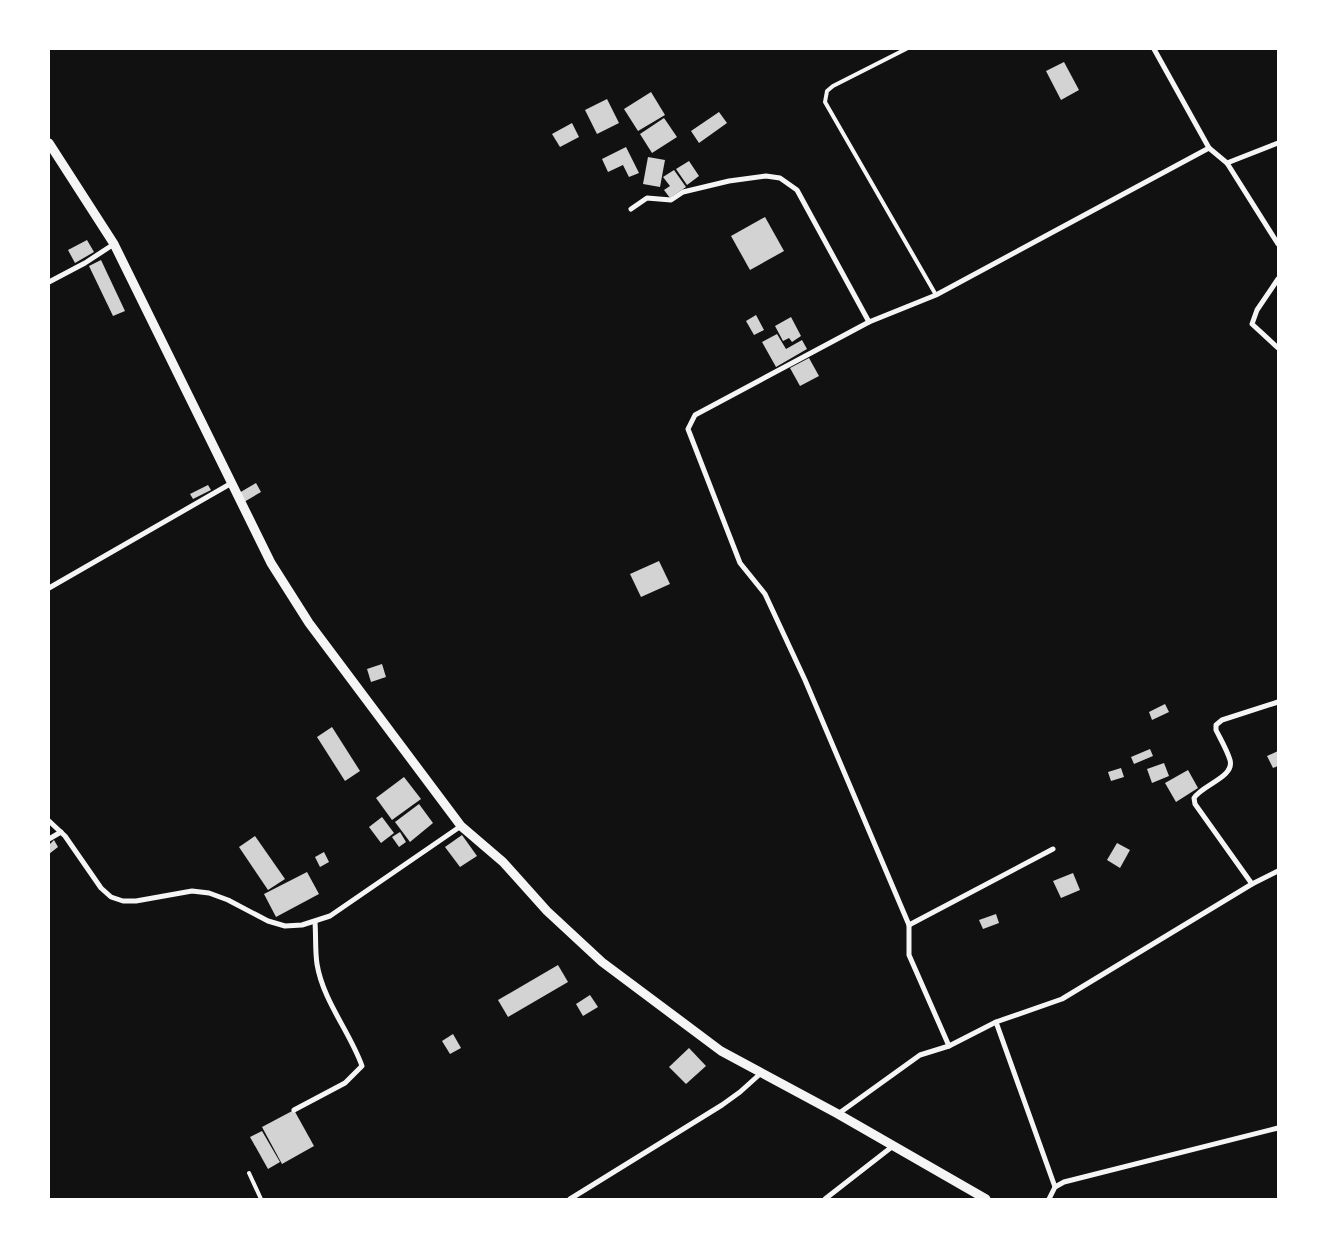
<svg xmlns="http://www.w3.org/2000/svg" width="1327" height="1248" font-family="Karla,sans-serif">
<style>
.building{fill:#d3d3d3}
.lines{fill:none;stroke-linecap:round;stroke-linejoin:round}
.service{stroke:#f5f5f5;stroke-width:4}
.minor{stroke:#f5f5f5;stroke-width:5}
.tertiary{stroke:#f5f5f5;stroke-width:9}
</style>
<rect width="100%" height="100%" fill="#111"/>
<g class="building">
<path d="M1064,62L1079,90L1061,100L1046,71Z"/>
<path d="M651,92L665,115L638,131L624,109Z"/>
<path d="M607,99L619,123L597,134L585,110Z"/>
<path d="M719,112L727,123L699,143L691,131Z"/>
<path d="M664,118L677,137L652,153L640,134Z"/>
<path d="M572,123L579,137L560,147L552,134Z"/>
<path d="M626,147L639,173L629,177L623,165L608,172L602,159Z"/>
<path d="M648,157L665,160L660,187L643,184Z"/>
<path d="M689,161L699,176L687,185L676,169Z"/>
<path d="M674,170L686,187L670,198L664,190L670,186L663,177Z"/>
<path d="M765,217L784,251L750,270L731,236Z"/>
<path d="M87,240L94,252L75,263L68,250Z"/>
<path d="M101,260L125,311L113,316L89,266Z"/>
<path d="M756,315L764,330L754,335L746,321Z"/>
<path d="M791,317L801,336L792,342L789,338L783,341L775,326Z"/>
<path d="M777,334L786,349L802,340L807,349L776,367L762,342Z"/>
<path d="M809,358L819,376L800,386L790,368Z"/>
<path d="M256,483L261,492L244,502L239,493Z"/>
<path d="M208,485L211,490L193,499L190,494Z"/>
<path d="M659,561L670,584L641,597L630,574Z"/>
<path d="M382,664L386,677L371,682L367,669Z"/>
<path d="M1165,704L1169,712L1152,720L1149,712Z"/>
<path d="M332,727L360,771L345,781L317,737Z"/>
<path d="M1150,749L1153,756L1134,764L1131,757Z"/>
<path d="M1278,751V766L1273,768L1267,756Z"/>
<path d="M1164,763L1169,776L1152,783L1147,769Z"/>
<path d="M1121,768L1124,777L1111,781L1108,772Z"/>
<path d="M1188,770L1198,788L1176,802L1165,783Z"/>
<path d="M404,777L421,799L392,820L376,798Z"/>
<path d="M419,804L433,823L410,842L395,822Z"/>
<path d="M382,817L394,833L381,843L369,827Z"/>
<path d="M400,832L406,842L399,847L392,837Z"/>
<path d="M462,835L477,856L460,867L445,847Z"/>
<path d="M255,836L285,879L268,890L239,847Z"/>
<path d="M54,840L58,847L49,854V845Z"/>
<path d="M1117,843L1130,850L1120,868L1107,860Z"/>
<path d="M324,852L329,862L320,867L315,857Z"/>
<path d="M307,872L319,894L276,917L264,894Z"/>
<path d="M1073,873L1080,890L1061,898L1053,881Z"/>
<path d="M996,914L999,923L983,929L979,920Z"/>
<path d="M558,965L568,982L508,1017L498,1000Z"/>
<path d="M590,995L598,1007L583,1016L576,1004Z"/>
<path d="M453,1034L461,1048L450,1054L442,1041Z"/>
<path d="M689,1048L706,1066L686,1084L669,1067Z"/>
<path d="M294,1110L314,1146L282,1164L262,1127Z"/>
<path d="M262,1131L280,1162L268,1169L250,1137Z"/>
</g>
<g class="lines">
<g class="service">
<path d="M906,49L833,86L827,91L825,102L936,295"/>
<path d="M249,1173L261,1199"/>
</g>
<g class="minor">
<path d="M1209,148L1227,163L1278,244"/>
<path d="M1227,163L1278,143"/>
<path d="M631,209L647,198L671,200L683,192L729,181L766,176L780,178L797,190L869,322"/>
<path d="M1278,279L1257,310L1252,324L1278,348"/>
<path d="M49,282L85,263L114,244"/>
<path d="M49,588L230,484"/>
<path d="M49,821L65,836L101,888L111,897L123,901H136L192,891L209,893L228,900L268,921L285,926L302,925L330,916L461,826"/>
<path d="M49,839L61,832"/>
<path d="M1252,884L1195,804L1194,798C1202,785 1235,777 1230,760C1227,750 1221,740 1216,730V725L1222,720L1278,702"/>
<path d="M909,925L1053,849"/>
<path d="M996,1022L1055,1187"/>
<path d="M949,1046L909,955V925L805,680L765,594L740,563L688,429L695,415L869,322L936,295L1209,148L1154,49"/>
<path d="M294,1110L345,1083L362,1066C350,1032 323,1001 317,964C315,951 316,936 315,922"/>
<path d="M838,1114L920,1055L949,1046L996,1022L1062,999L1252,884L1278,871"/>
<path d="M570,1199L722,1105L740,1092L760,1074"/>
<path d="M825,1199L893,1146"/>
<path d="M1049,1199L1055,1187L1064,1182L1278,1128"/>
</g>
<path class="tertiary" d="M49,143L114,244L271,563L309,623L461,826L503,862L547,911L602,962L721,1051L838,1114L986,1199"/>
</g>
<rect width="1327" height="1248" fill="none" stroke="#ffffff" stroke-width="100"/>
</svg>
